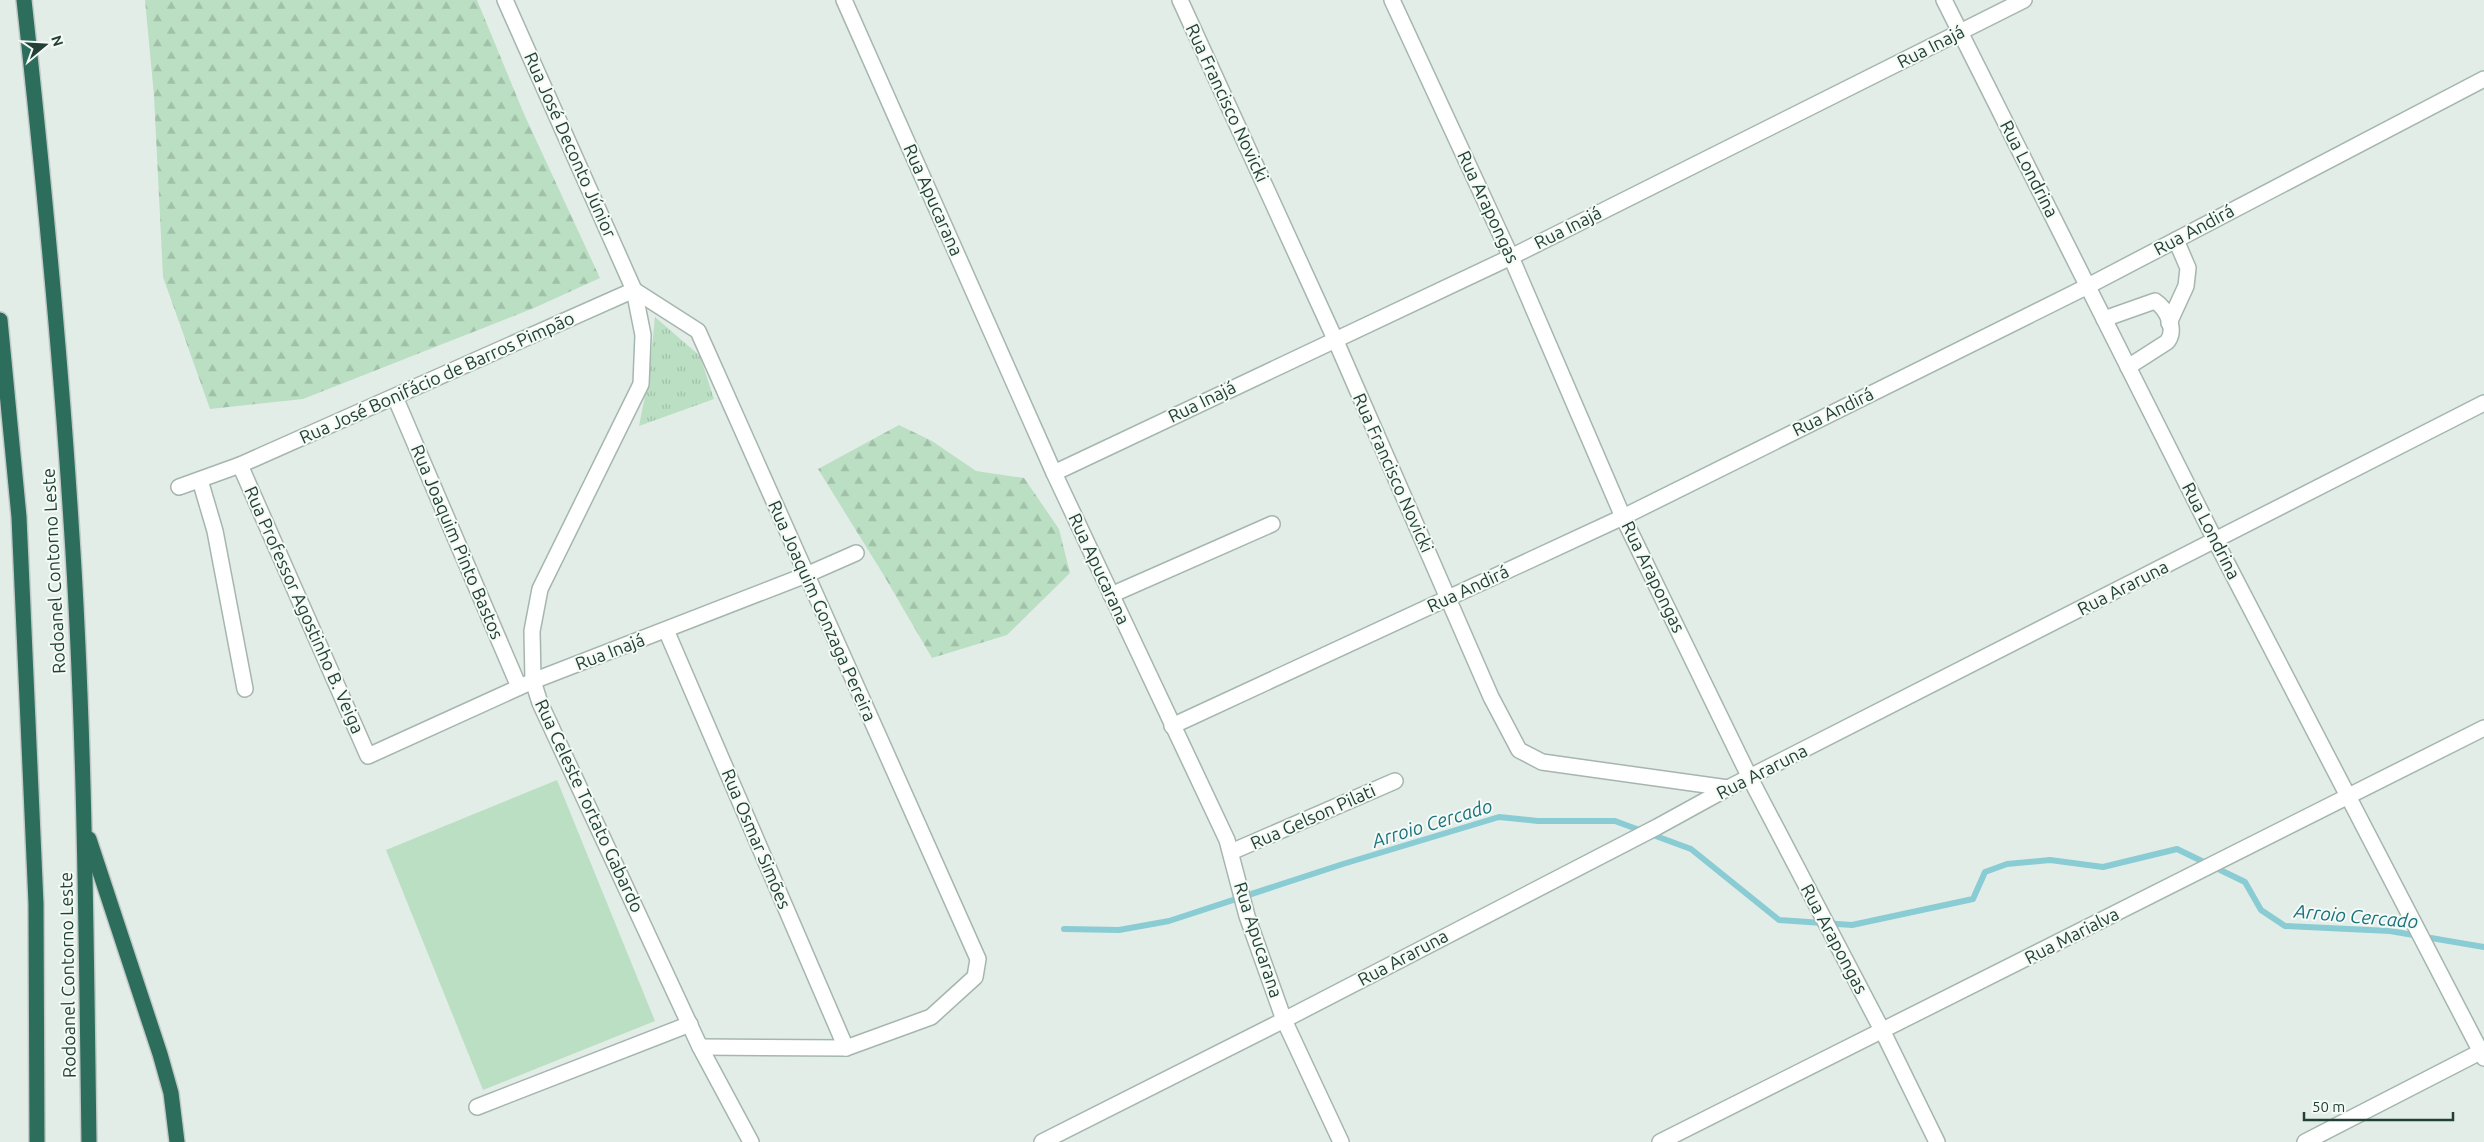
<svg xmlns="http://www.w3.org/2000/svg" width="2484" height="1142" font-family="Ubuntu,sans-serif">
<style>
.grass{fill:url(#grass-tufts)}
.forest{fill:url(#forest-firs)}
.pitch{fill:#bbdfc3}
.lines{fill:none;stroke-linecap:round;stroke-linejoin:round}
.stream{stroke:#8accd4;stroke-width:6}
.minor-casing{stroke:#a5b6af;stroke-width:18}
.highway-casing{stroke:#c1cac7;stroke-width:18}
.minor{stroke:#fff;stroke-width:15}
.highway{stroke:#2d6d5c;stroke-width:15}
.labels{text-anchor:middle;stroke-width:4;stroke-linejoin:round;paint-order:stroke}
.street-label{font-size:18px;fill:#224036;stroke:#f4faf6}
.water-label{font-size:19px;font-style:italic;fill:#1a727e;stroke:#f4faf6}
</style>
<defs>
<pattern id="grass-tufts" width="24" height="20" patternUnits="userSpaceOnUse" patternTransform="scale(1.25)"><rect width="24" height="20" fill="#bbdfc3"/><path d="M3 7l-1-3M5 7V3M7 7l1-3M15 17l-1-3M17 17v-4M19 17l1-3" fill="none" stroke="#a0c0a8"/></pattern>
<pattern id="forest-firs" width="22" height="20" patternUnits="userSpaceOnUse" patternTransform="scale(1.25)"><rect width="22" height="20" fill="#bbdfc3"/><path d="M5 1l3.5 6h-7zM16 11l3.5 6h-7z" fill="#a0c0a8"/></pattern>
</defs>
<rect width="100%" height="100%" fill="#e3ede8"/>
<path class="grass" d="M655,317L700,356L714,399L639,426L649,376Z"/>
<g class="forest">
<path d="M145,0H477L524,114L600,278L534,308L303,399L210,409L163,277L154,96Z"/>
<path d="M899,425L932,441L976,471L1024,478L1059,529L1070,573L1007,635L932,658L883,574L818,469Z"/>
</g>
<path class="pitch" d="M557,780L655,1021L483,1090L386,850Z"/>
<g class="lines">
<path class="stream" d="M1064,929L1119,930L1169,921L1343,864L1499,817L1538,821H1615L1691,849L1779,920L1852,925L1973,899L1985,872L2007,864L2050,860L2103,867L2177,849L2245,882L2261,910L2285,926L2390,931L2484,947"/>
<defs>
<g id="minor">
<path d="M505,0L634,290L643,335L641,384L540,589L532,631L533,681L540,703L700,1047L751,1142"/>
<path d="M844,0L1054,473L1227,840L1247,916L1284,1020L1341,1142"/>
<path d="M1180,0L1335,339L1491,697L1519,750L1542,762L1728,788"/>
<path d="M1392,0L1511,257L1623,517L1750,778L1883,1032L1937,1142"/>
<path d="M1944,0L2215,540L2484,1058"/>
<path d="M634,290L698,331L978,959L975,977L931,1017L846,1048L700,1047"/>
<path d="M2104,319L2155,301C2167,309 2177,330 2167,342L2128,367"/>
<path d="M2169,323L2186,286L2188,268L2176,240"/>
<path d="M395,397L519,687"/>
<path d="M240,465L368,756L533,681L806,575L856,553"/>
<path d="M1054,473L1511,257L2024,0"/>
<path d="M200,480L215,531L245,689"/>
<path d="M179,487L240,465L634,290"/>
<path d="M1111,595L1272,524"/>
<path d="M666,630L846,1048"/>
<path d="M1172,726L1623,517L2088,286L2484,79"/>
<path d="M1231,852L1395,781"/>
<path d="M477,1107L690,1024"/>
<path d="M1042,1142L1284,1020L1657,827L1728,788L2484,403"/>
<path d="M1660,1142L2484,728"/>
<path d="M2305,1142L2484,1050"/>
</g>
<g id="highway">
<path d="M24,0C43,173 60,347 71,521C85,728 86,935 89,1142"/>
<path d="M0,320L19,517L36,904L37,1142"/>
<path d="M89,839L160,1054L171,1093L177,1142"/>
</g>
</defs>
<use href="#minor" class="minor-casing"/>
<use href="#highway" class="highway-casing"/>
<use href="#minor" class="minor"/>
<use href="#highway" class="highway"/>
</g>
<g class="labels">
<g class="street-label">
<text transform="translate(1931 47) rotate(-27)" y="6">Rua Inajá</text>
<text transform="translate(1227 103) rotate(65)" y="6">Rua Francisco Novicki</text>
<text transform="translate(570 145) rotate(66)" y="6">Rua José Deconto Júnior</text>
<text transform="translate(2029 169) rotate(63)" y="6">Rua Londrina</text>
<text transform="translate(933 200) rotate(66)" y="6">Rua Apucarana</text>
<text transform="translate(1488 207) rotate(65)" y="6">Rua Arapongas</text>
<text transform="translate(1568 228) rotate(-27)" y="6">Rua Inajá</text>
<text transform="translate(2194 230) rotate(-28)" y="6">Rua Andirá</text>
<text transform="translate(437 378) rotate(-24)" y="6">Rua José Bonifácio de Barros Pimpão</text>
<text transform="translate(1202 402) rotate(-26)" y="6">Rua Inajá</text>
<text transform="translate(1833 412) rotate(-26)" y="6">Rua Andirá</text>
<text transform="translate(1393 473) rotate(66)" y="6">Rua Francisco Novicki</text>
<text transform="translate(2211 531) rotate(63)" y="6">Rua Londrina</text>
<text transform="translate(457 542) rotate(67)" y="6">Rua Joaquim Pinto Bastos</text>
<text transform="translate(1099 569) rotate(65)" y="6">Rua Apucarana</text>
<text transform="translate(54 571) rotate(-93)" y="6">Rodoanel Contorno Leste</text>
<text transform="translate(1653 577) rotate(64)" y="6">Rua Arapongas</text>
<text transform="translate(2123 588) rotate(-27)" y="6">Rua Araruna</text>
<text transform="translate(1468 589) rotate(-25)" y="6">Rua Andirá</text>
<text transform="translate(304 610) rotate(66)" y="6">Rua Professor Agostinho B. Veiga</text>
<text transform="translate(822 611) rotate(66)" y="6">Rua Joaquim Gonzaga Pereira</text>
<text transform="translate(610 652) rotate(-21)" y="6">Rua Inajá</text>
<text transform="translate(1762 772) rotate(-27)" y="6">Rua Araruna</text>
<text transform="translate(589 806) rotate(65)" y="6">Rua Celeste Tortato Gabardo</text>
<text transform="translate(1313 817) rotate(-24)" y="6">Rua Gelson Pilati</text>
<text transform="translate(756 839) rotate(67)" y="6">Rua Osmar Simões</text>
<text transform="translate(2072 936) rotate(-27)" y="6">Rua Marialva</text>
<text transform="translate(1834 939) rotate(62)" y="6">Rua Arapongas</text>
<text transform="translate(1258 940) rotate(72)" y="6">Rua Apucarana</text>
<text transform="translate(1403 958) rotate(-28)" y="6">Rua Araruna</text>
<text transform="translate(68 975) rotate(-91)" y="6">Rodoanel Contorno Leste</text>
</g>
<g class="water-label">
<text transform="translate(1432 823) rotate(-17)" y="7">Arroio Cercado</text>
<text transform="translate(2356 916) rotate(5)" y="7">Arroio Cercado</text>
</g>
</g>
<g transform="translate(45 45) rotate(72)" stroke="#f4faf6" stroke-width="4" paint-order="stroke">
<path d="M0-4L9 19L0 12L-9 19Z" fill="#224036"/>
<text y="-8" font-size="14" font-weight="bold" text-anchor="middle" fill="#224036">N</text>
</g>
<path d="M2304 1112v8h149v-8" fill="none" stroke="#224036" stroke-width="2.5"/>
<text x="2312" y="1112" font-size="15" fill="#224036" stroke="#f4faf6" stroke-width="4" paint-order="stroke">50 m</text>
</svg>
